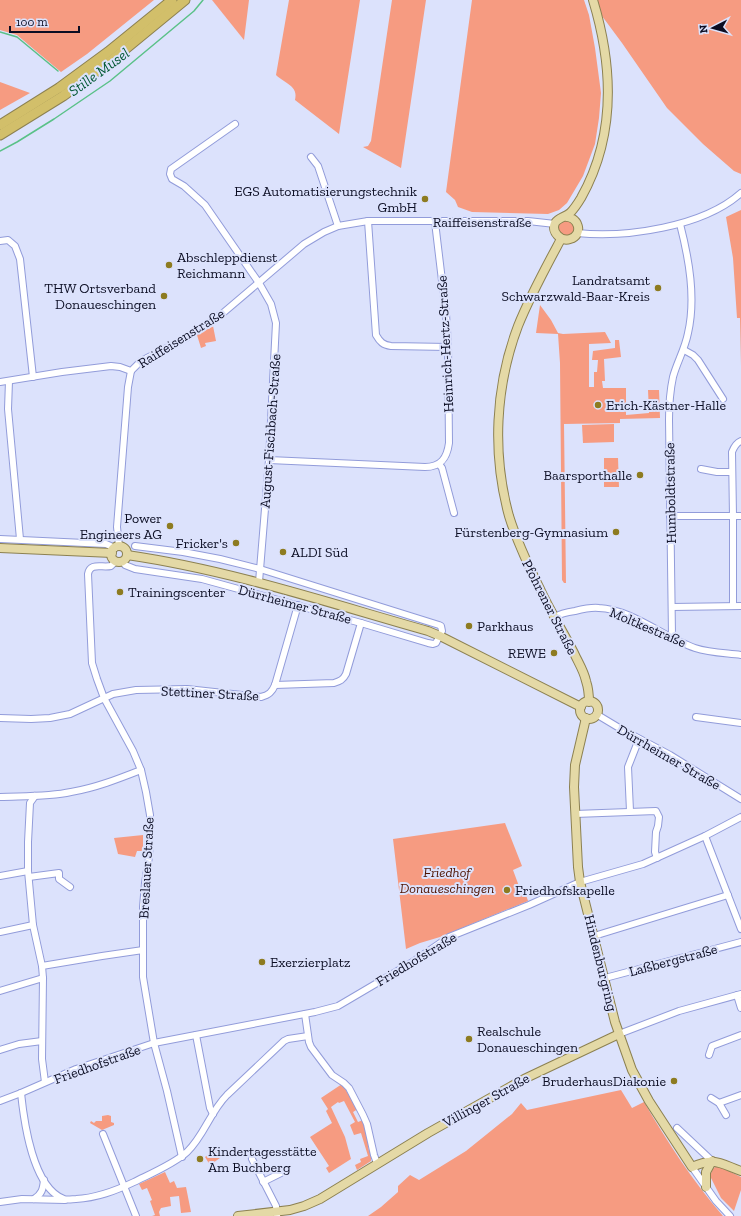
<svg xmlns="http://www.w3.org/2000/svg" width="741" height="1216" font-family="'Zilla Slab',serif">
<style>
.green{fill:#f69b81}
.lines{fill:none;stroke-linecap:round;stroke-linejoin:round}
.stream{stroke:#5ac188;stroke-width:1.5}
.minor-casing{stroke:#929cda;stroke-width:8}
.major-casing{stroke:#8c8151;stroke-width:10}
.highway-casing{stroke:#8c8151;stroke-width:11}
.minor{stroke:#fff;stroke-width:6}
.major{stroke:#e4d9a6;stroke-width:8}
.highway{stroke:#d2bf6a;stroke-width:9}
.poi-dot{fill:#8d7b20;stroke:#dce2fc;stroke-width:1.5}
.labels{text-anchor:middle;stroke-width:4;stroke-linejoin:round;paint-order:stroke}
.poi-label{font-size:14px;fill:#0b0d23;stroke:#dce2fc;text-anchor:end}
.street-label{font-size:14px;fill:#0b0d23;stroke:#dce2fc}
.park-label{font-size:14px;font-style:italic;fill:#4f1301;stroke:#dce2fc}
.water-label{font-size:15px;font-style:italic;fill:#025733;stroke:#dce2fc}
</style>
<rect width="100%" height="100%" fill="#dce2fc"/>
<g class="green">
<path d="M0,0H154L87,54L61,72L17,35L0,30Z"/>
<path d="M212,0H249L244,40Z"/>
<path d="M289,0H360L339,134L295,100C299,86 284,83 276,75Z"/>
<path d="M392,0H426L401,168L363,147L368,146L371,141Z"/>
<path d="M472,0H584L589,15L595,48L601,93L599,118L595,144L583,176L567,203L559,210L548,214L472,212L458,207L455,200L446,192Z"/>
<path d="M597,0H741V174L734,171L703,144L667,108L622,43L602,16Z"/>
<path d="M0,82L30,93L0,110Z"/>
<path d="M741,210V366L740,318H737L733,258L726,217Z"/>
<path d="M566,218L576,225L574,235L562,237L556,226Z"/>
<path d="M540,305L551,320L558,333L563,334L605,332L611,343L589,344V387H594V372H597L598,360H592L593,351L615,348V340H619L621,357L604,359L605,381H602L603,388H626V415L649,413L648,390H659L660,418L620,419V423L564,424L566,583H564L562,580L560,363L558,334L536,333Z"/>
<path d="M213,326L216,341L205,343L206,346L201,348L197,335Z"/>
<path d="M614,424V442L583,443L582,425Z"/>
<path d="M604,458H618L619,487H604Z"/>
<path d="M505,823L522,866L513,870L523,897L526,895L528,901L440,937L420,943L406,949L393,839Z"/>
<path d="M143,835V851H137L135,857L118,854L114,838Z"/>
<path d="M342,1084L358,1109L353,1112L358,1122L363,1120L370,1143L368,1145L369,1151L371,1153V1161L357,1170L355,1165L361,1162L360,1159L368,1156L361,1133L354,1135L350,1125L355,1122L344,1101L339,1103L338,1102L331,1107L345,1137L351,1159L329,1173L326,1168L329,1166L310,1137L332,1123L326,1111L328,1109L321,1098Z"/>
<path d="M621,1090L632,1108L644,1102C668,1143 692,1180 723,1216H368L381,1207L398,1192V1186L410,1175L419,1180L466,1151L512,1114L521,1103L527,1110Z"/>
<path d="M108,1115L111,1116V1122L114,1123V1125L102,1130L90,1123L91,1121L94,1123L96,1121H102V1116Z"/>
<path d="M216,1149L221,1155L219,1156L220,1158L210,1165L205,1157Z"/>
<path d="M718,1166L741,1177V1190L734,1211L721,1198L710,1176L713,1168Z"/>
<path d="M165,1172L170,1183L174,1181L177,1188L186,1187L191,1212L181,1213L179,1196L170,1197L171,1206L161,1208L159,1212L160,1216H152L155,1215L150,1201L152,1200L147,1188L142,1190L139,1184Z"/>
</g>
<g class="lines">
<g class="stream">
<path d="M0,32L17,37L58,71"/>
<path d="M0,151L17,142L54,119L110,81L194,11L203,0"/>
</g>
<defs>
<g id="minor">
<path d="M235,124L171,169L170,174L172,179L184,186L205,205L259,283L271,304L276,323L269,460L259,582"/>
<path d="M311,157L318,166L338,226"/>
<path d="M368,221L376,335C380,342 383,345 391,346L448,347"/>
<path d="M577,233C626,238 703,227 741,193"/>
<path d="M0,241L8,240L15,246L20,259L33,377"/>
<path d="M684,350L693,355L698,360L723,399"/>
<path d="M9,381L8,409L20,539"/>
<path d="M0,382L62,372L111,366L120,367L131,371L141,361L186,338L223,313L304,244L324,232L338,226L368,221H528L555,224"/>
<path d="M269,460L425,467C441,467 447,458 449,443L448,347L446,314L435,222"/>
<path d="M439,464L442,468L454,513"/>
<path d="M701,469L717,472H732"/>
<path d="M670,516H741"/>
<path d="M0,539L106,544L115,548"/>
<path d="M119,546L117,527L128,387L131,371"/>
<path d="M116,561L111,566C102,568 90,562 88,574L92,663L97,679L104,698L133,751L141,770L146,792L150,815V834L149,857L145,883L143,907V977L154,1043L167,1091L182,1157"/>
<path d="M123,561L125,565L135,569L202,579L361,623L428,643L433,644L436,643L442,631L441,626L439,625L260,569L220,559L183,552L135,546"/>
<path d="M733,606V516L732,452C734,447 736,443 741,441"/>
<path d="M672,607L741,606"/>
<path d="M555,617C561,613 568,612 575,611C583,609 591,607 599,608C631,609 665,638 695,648C710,653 726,653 741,655"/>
<path d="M671,637L672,635L669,420C669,405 670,391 673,377C677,362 685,349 688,333C696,298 689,259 680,224"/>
<path d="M275,685L334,683C340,681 343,680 346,674L361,623"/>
<path d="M596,714L621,729L670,755L741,799"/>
<path d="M696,717L741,723"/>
<path d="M0,718L31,719L50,718L70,714L113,694L136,690L187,689L261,697C269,695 272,692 275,685L298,605"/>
<path d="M35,796L30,803L28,842V871L33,925L42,966L43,978L42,1059L45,1082"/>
<path d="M0,797C23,796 48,797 71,792C95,788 118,779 141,770"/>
<path d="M630,811L628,767L639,739"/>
<path d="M575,814L656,811L659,817L658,826L656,832L655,852L657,858"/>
<path d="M705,836L741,929"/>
<path d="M0,876L28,871"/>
<path d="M29,877L59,873V879L70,887"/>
<path d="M0,932L33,925"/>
<path d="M594,936L728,895"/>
<path d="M42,966L102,956L143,950"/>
<path d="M605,978L741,942"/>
<path d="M0,991L43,978"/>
<path d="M737,995L741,1008"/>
<path d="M305,1014L309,1042L311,1047L332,1075L344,1083L349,1088L363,1115L367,1124L374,1155L377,1163"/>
<path d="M619,1034L679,1011L741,994"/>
<path d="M196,1035L210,1108L213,1114"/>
<path d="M0,1050L19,1044L42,1041"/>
<path d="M709,1055L712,1046L741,1035"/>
<path d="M21,1093C24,1122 33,1188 64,1199C67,1200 73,1199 76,1199C97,1198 115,1191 134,1182C150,1174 174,1164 187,1152C204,1136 210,1112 227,1095L284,1041L288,1039L308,1036"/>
<path d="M711,1098L719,1103L726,1115"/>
<path d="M0,1101L21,1093L76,1069L154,1043L315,1012L338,1006L411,963L449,937L529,905L580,882L643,864L705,836L741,817"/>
<path d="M719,1103L741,1095"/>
<path d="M677,1128L712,1161"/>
<path d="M103,1134L136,1216"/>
<path d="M252,1159L276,1206L277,1216"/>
<path d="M692,1167L716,1201L730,1216"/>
<path d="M263,1182L281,1173"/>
<path d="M34,1199C42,1194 43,1189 44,1180"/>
<path d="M0,1202L22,1199L65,1200"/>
</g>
<g id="major">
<path d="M563,217C579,215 584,235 570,239C561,242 551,232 555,223C558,218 565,217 570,213C574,209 578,203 581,198C616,136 613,66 593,0"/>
<path d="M561,239C546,267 530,296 518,326C495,387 492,454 509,516C517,542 528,565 540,589C550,611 563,631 574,653C578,662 584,671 586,681C588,687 589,694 589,702"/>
<circle cx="119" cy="554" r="8"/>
<path d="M0,548L112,553"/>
<path d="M127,555C230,570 329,603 428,631L440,636L581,707"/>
<circle cx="589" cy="710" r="9"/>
<path d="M586,718L575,765L574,787L578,867L580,882L615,1022L632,1070L649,1101L692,1167C714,1157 719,1163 741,1171"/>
<path d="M706,1187V1172L712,1161"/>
<path d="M238,1216L290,1210L304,1206L320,1199L428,1133L524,1079L619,1034"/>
</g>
<g id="highway">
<path d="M0,125L59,88L108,52L172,0"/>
<path d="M0,135L63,96L112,60L185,0"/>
</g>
</defs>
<use href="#minor" class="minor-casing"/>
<use href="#major" class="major-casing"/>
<use href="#highway" class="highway-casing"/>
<use href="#minor" class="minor"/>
<use href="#major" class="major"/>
<use href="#highway" class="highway"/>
</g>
<g class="poi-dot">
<circle cx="425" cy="199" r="4"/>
<circle cx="169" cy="265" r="4"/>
<circle cx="658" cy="288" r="4"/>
<circle cx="164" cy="296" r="4"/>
<circle cx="598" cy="405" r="4"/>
<circle cx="640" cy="475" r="4"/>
<circle cx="170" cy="526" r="4"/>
<circle cx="616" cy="532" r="4"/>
<circle cx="236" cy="543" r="4"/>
<circle cx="283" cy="552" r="4"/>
<circle cx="120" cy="592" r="4"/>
<circle cx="469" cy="626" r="4"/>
<circle cx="554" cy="653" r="4"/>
<circle cx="507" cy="890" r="4"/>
<circle cx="262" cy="962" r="4"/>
<circle cx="469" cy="1039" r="4"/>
<circle cx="674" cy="1081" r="4"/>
<circle cx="200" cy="1159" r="4"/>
</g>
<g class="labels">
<g class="poi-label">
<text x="417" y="196">EGS Automatisierungstechnik<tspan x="417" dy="16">GmbH</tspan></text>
<text x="177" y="262" text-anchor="start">Abschleppdienst<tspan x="177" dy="16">Reichmann</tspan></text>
<text x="650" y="285">Landratsamt<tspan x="650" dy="16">Schwarzwald-Baar-Kreis</tspan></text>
<text x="156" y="293">THW Ortsverband<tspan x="156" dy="16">Donaueschingen</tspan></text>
<text x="606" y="410" text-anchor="start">Erich-Kästner-Halle</text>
<text x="632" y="480">Baarsporthalle</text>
<text x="162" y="523">Power<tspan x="162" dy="16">Engineers AG</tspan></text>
<text x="608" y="537">Fürstenberg-Gymnasium</text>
<text x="228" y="548">Fricker's</text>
<text x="291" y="557" text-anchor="start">ALDI Süd</text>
<text x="128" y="597" text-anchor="start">Trainingscenter</text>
<text x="477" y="631" text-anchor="start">Parkhaus</text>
<text x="546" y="658">REWE</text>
<text x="515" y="895" text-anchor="start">Friedhofskapelle</text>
<text x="270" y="967" text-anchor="start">Exerzierplatz</text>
<text x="477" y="1036" text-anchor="start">Realschule<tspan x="477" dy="16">Donaueschingen</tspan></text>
<text x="666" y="1086">BruderhausDiakonie</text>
<text x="208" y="1156" text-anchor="start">Kindertagesstätte<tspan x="208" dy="16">Am Buchberg</tspan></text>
</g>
<g class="street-label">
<text x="482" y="227">Raiffeisenstraße</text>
<text transform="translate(181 338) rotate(-32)" y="5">Raiffeisenstraße</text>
<text transform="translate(445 344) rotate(-93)" y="5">Heinrich-Hertz-Straße</text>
<text transform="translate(270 431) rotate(-86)" y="5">August-Fischbach-Straße</text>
<text transform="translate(670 493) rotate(-91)" y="5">Humboldtstraße</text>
<text transform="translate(295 604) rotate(15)" y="5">Dürrheimer Straße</text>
<text transform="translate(550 607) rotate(63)" y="5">Pfohrener Straße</text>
<text transform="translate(648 627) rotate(23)" y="5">Moltkestraße</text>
<text transform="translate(210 693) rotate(3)" y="5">Stettiner Straße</text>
<text transform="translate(669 757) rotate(30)" y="5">Dürrheimer Straße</text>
<text transform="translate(146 868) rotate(-87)" y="5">Breslauer Straße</text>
<text transform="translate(416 959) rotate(-31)" y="5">Friedhofstraße</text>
<text transform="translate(673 960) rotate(-15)" y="5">Laßbergstraße</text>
<text transform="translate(601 963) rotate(76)" y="5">Hindenburgring</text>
<text transform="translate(97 1064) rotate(-20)" y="5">Friedhofstraße</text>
<text transform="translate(486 1100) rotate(-29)" y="5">Villinger Straße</text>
</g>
<g class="park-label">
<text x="447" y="877">Friedhof<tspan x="447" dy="16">Donaueschingen</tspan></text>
</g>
<g class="water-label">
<text transform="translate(99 72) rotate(-36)" y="5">Stille Musel</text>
</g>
</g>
<g transform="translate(713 28) rotate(264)" stroke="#dce2fc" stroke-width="3" paint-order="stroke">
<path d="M0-3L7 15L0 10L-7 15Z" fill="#0b0d23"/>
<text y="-6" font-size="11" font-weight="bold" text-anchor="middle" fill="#0b0d23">N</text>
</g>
<path d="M10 26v6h69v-6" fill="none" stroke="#0b0d23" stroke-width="2"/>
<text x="16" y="26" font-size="12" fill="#0b0d23" stroke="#dce2fc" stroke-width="3" paint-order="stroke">100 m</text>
</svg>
